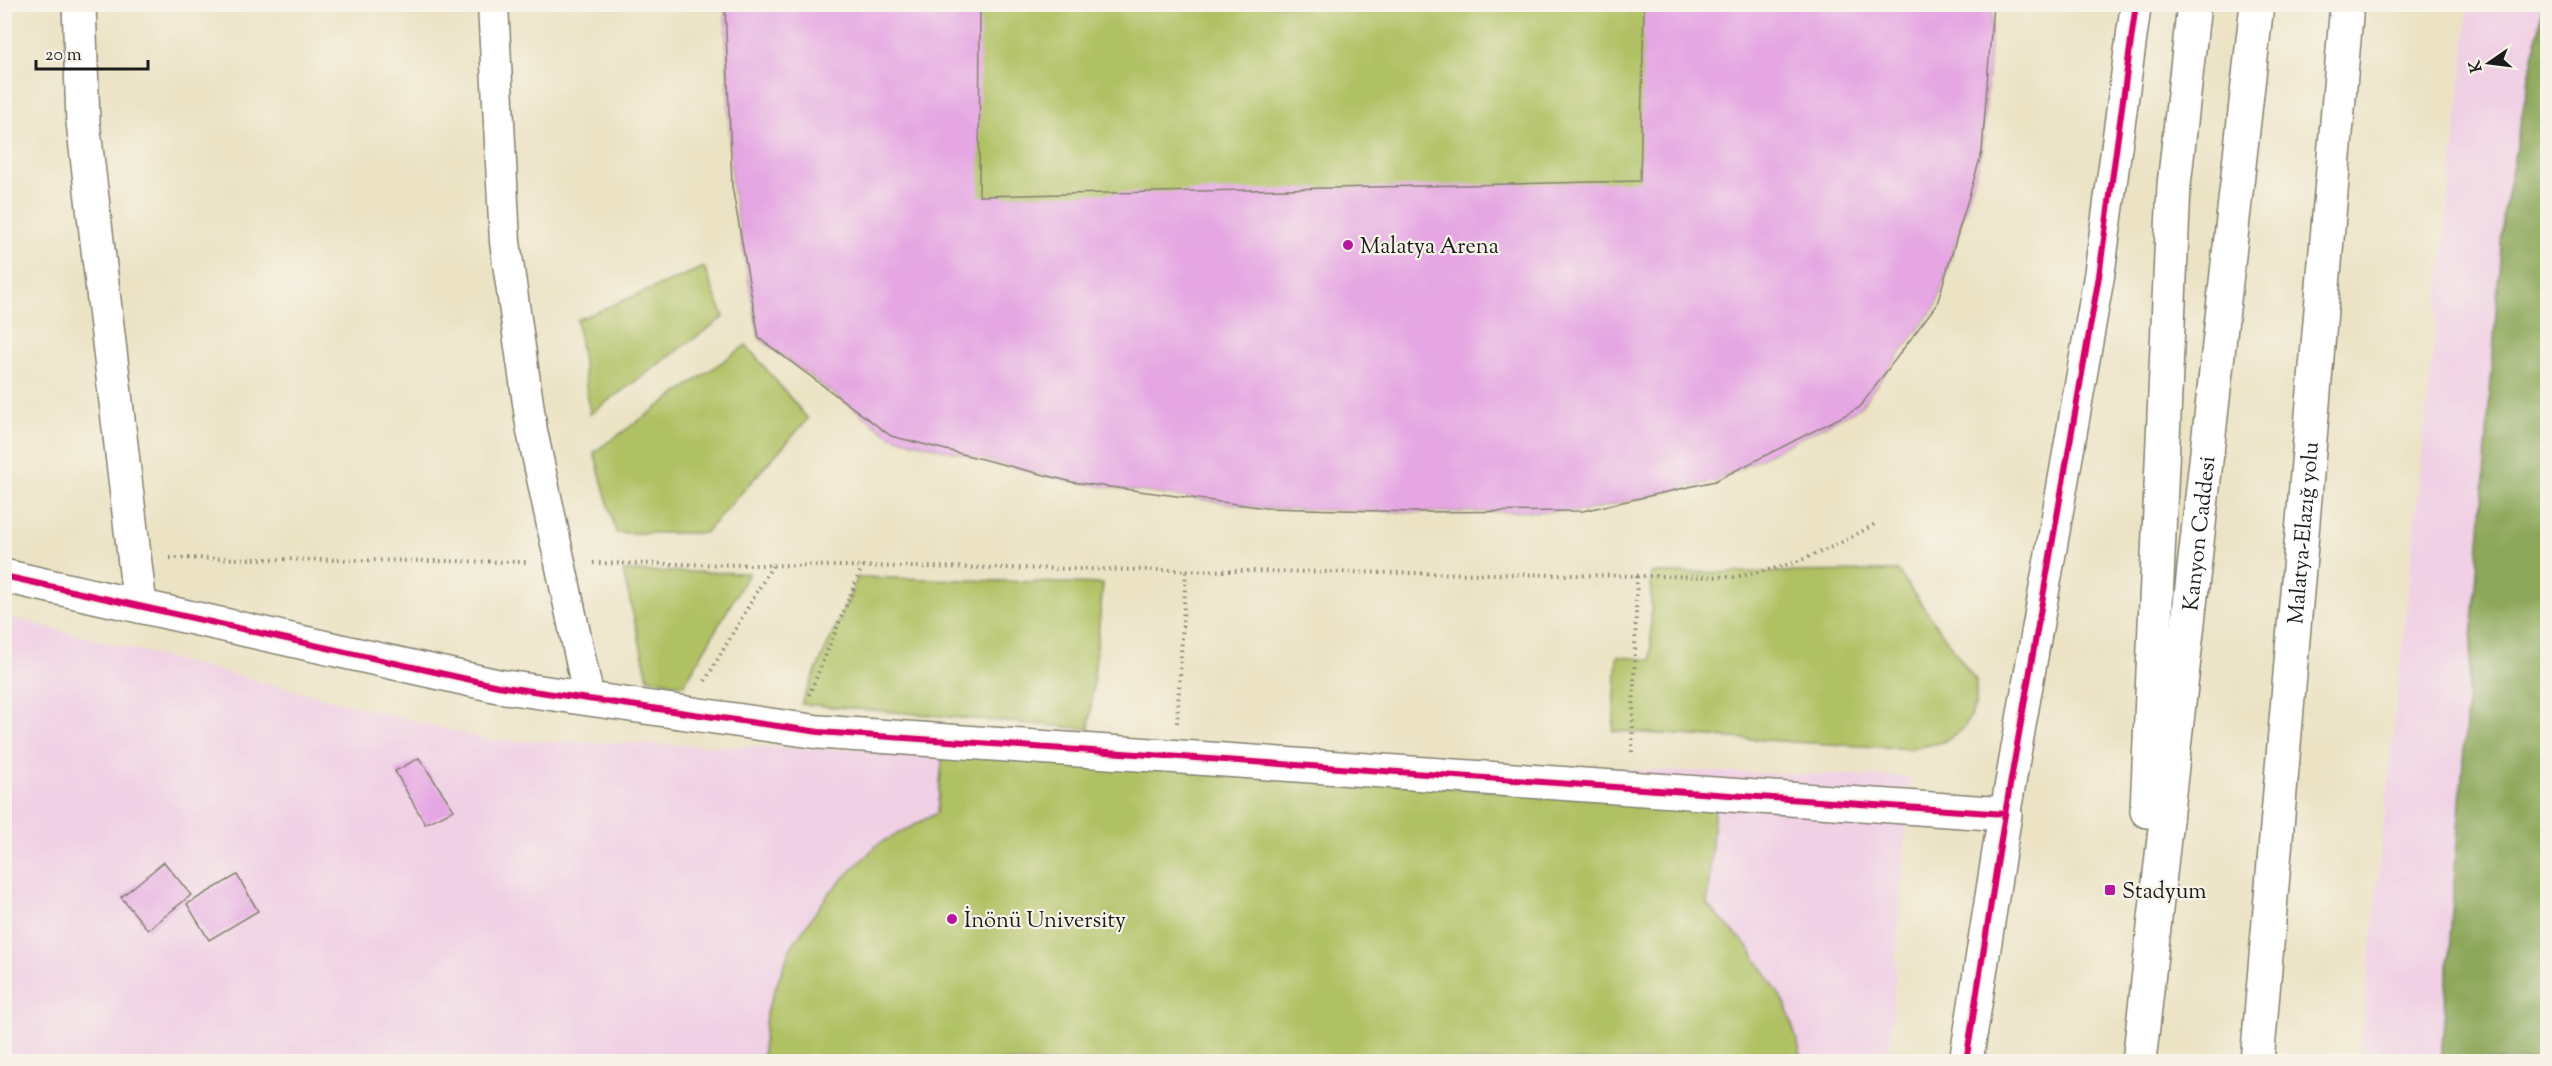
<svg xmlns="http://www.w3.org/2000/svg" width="2552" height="1066" font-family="'Sorts Mill Goudy',serif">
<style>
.built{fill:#f0d0e5}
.green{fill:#b0c164;stroke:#666e40;stroke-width:1.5}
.forest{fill:#8ca75a;stroke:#54623b;stroke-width:1.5}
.building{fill:#e5a6e3}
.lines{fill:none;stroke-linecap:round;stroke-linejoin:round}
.street-casing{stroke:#848070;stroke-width:33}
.secondary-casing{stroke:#848070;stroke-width:36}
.highway-casing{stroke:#848070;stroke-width:36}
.path{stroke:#848070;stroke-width:4;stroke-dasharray:1.5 4.5;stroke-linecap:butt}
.street{stroke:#fff;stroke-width:30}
.secondary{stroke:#fff;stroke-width:33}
.highway{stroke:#fff;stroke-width:33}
.cycleway-casing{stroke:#f7f3e8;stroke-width:10}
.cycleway{stroke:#d6006c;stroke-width:6}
.poi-dot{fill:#b5179e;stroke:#f7f3e8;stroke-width:2}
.labels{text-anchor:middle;stroke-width:4.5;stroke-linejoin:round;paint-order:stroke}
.poi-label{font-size:22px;fill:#1c1c1c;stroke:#f7f3e8;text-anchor:start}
.street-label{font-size:22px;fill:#1c1c1c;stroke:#f7f3e8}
</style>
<rect width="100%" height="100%" fill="#f7f3e8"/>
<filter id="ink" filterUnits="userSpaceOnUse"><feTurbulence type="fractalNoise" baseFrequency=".0167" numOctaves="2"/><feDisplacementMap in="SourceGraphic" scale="12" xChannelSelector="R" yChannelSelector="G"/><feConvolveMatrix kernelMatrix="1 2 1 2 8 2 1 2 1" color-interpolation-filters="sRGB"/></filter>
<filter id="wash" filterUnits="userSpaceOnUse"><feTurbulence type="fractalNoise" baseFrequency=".008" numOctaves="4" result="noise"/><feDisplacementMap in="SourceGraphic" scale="24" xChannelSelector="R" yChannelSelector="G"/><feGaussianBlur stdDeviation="1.35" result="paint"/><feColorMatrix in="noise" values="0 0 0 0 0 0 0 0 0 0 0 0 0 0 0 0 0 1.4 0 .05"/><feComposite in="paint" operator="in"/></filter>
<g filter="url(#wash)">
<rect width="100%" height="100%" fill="#ece3c5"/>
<g class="built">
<path d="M2469,5H2547V1061L2359,1062Z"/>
<path d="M4,616L490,740L1910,777L1889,1061H5Z"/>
</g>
<g class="green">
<path d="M725,5H1993L1982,152L1937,304L1859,408L1715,481L1583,511L1417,512L1266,508L1072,482L891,436L759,338L732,186Z"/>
<path d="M704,267L724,317L590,414L577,320Z"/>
<path d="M746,345L808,419L705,533H616L594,452Z"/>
<path d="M623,571L749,573L684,685L648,678Z"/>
<path d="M1898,571L1976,681V704L1964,728L1943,742L1912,749L1613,731L1617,656L1651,660V573Z"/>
<path d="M858,577L1103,584L1089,729L801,704Z"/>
<path d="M943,752L1715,806L1707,905L1748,946L1786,1005L1803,1061L762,1062L766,1013L791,947L829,893L878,844L937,813Z"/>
</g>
<path class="forest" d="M2543,4L2548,5L2547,1061H2441L2503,216Z"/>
<g id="blocks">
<g class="building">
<path d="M725,4H980L979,196L1640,181L1644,4H1993L1982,152L1937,304L1859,408L1715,481L1583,511L1417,512L1266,508L1072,482L891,436L759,338L732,186Z"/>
<path d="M419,758L454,810L425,824L395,771Z"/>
<path d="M164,862L191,895L148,930L121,897Z"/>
<path d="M237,875L258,911L209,940L187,904Z"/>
</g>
</g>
</g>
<g filter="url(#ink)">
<use href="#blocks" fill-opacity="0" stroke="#848070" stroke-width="1.5"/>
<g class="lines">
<defs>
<g id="street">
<path d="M493,4L505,242L532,431L589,699"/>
<path d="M2005,814L2099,276L2136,4"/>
</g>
<g id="secondary">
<path d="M79,4L83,122L140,606"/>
<path d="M4,576L498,686L819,732L2005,814L1966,1062"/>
</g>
<g id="highway">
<path d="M2147,811L2174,185L2194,4"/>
<path id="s1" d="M2139,1062L2257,4"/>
<path id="s2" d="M2257,1062L2347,4"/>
</g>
</defs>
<use href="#street" class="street-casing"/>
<use href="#secondary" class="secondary-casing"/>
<use href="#highway" class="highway-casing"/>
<g class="path">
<path d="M170,558L526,562"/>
<path d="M593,563L1734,577C1792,567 1824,553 1875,524"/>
<path d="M705,681L772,566"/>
<path d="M809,695L862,567"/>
<path d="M1177,723L1186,571"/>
<path d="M1632,752L1637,576"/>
</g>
<use href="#street" class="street"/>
<use href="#secondary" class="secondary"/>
<use href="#highway" class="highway"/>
<defs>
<g id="cycleway">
<path d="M4,576L498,686L819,732L2005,814L1966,1062"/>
<path d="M2005,814L2099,276L2136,4"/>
</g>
</defs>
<use href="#cycleway" class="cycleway-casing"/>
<use href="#cycleway" class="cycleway"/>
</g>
</g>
<g class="poi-dot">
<circle cx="1348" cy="245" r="6"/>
<rect x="2104" y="884" width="12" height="12" rx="3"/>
<circle cx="952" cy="919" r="6"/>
</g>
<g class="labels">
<g class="poi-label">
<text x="1360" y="253">Malatya Arena</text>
<text x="2122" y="898">Stadyum</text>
<text x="964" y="927">İnönü University</text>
</g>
<g class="street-label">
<text dy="8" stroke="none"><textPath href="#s1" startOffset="532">Kanyon Caddesi</textPath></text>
<text dy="8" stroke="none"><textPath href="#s2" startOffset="531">Malatya-Elazığ yolu</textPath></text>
</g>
</g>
<rect width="2552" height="1066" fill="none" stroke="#f7f3e8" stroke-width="24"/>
<g transform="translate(2489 63) rotate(256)" stroke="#f7f3e8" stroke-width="4.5" paint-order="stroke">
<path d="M0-4.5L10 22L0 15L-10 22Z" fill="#1c1c1c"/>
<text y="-9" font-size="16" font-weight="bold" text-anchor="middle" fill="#1c1c1c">K</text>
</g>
<path d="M36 60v9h112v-9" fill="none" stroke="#1c1c1c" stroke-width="3"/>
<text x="45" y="60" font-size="18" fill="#1c1c1c" stroke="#f7f3e8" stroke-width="4.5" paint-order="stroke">20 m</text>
</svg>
